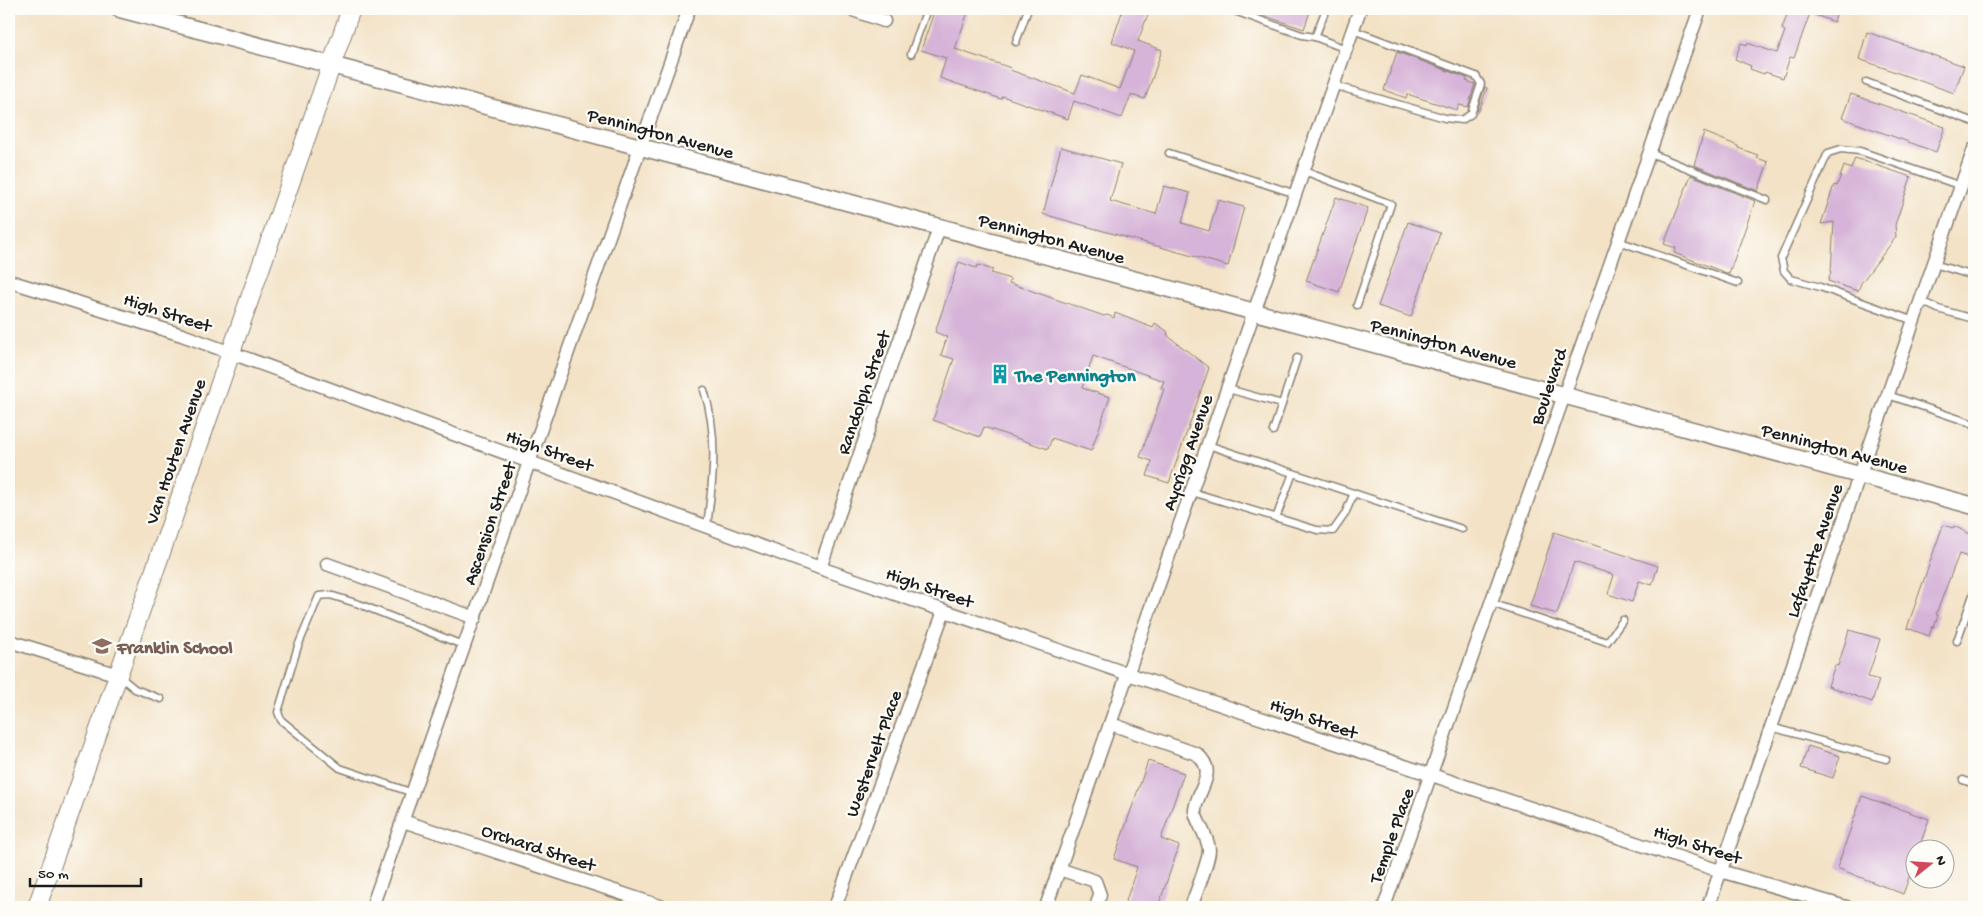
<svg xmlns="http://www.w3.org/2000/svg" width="1983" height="916" font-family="'Gochi Hand',sans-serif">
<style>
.building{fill:#d6b3d8}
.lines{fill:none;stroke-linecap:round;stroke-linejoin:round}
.service-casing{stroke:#887f71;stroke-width:9}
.minor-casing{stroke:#887f71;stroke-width:15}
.tertiary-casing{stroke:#887f71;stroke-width:19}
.secondary-casing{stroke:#887f71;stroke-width:20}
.service{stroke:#fff;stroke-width:6}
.minor{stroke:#fff;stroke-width:12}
.tertiary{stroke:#fff;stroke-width:16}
.secondary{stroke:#fff;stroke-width:18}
.labels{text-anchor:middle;stroke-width:4.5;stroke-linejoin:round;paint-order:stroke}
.street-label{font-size:19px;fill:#1c1c1c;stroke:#fdfcf7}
.culture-label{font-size:19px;font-weight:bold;fill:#0d838f;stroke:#fdfcf7;text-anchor:start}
.education-label{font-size:19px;font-weight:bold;fill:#785e54;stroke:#fdfcf7;text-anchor:start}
</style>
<rect width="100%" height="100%" fill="#fdfcf7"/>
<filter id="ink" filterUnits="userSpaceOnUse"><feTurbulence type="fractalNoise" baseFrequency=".02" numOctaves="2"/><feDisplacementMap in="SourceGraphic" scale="10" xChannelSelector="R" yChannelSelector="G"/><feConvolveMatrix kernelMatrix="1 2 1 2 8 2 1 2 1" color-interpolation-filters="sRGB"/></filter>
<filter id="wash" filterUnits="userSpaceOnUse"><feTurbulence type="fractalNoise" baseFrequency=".0096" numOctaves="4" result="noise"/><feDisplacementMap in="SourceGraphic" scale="20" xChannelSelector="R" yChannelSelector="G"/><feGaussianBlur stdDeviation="1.12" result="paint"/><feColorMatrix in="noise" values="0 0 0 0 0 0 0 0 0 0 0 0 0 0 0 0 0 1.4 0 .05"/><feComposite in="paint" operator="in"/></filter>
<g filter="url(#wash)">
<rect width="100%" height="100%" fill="#f3e2c6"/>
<g id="blocks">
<g class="building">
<path d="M935,9H969L955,49L1011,68L1010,70L1075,93L1082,75L1120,89L1134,51L1112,42L1123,9H1150L1138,41L1162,50L1145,99L1131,95L1122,118L1074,101L1068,119L1002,96L1001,99L940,78L946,58L921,50Z"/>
<path d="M1250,9H1311L1304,29L1250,11Z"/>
<path d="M1789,9H1838L1834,22L1810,13L1794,58L1790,57L1783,78L1765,72L1764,74L1750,69L1751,66L1735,59L1741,43L1747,45V43L1777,53L1785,31L1782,29Z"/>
<path d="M1867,32L1964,66L1954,93L1859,59Z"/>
<path d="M1397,52L1467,78L1466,81L1475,84L1468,107L1459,105L1457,110L1407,94L1406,98L1384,90Z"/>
<path d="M1485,87L1487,88L1479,111H1477Z"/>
<path d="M1851,94L1945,127L1936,152L1842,118Z"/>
<path d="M1704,132L1738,146V148L1758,155L1757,158L1768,162L1758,191L1694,165Z"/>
<path d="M1061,147L1121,164L1110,201L1156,214L1164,186L1190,193L1182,223L1209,231L1218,200L1244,207L1228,266L1043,214Z"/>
<path d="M1855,158L1911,177L1895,225L1896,237L1861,283L1858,291L1828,281L1831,272L1834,222L1821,224L1834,185L1837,186L1844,166L1851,169Z"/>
<path d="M1691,175L1755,201L1729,274L1674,253L1676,248L1664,244Z"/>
<path d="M1336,197L1368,208L1339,292L1306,281Z"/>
<path d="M1408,222L1440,233L1411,317L1378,306Z"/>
<path d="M959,262L976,268L978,265L993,270L991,273L1010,279L1009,283L1104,316L1107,315L1114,318L1115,313L1153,328L1155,323L1167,331L1168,336L1209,368L1169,483L1147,476L1152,461L1140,457L1164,389L1161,388L1164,381L1093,356L1082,388L1110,397L1091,451L1052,438L1048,449L984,427L980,437L933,420L954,359L941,355L947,337L935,332Z"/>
<path d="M1943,525L1953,528L1954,526L1974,536V559L1959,554L1936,614L1938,615L1934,627H1932L1929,636L1907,628Z"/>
<path d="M1554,532L1658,566L1652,585L1639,581L1632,602L1608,594L1614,575L1574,562L1557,614L1530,606Z"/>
<path d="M1849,630L1880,639L1868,677L1879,680L1872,702L1828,686L1835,665L1838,666Z"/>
<path d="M1808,746L1840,756L1833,778L1801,768Z"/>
<path d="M1148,761L1184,773L1161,839L1179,846L1158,907H1124L1137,867L1114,859Z"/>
<path d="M1862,796L1929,819L1919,848H1916V859L1903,894L1837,868Z"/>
</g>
</g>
</g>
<g filter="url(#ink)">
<use href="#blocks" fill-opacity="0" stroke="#887f71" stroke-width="1"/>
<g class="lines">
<defs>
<g id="service">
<path d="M1229,9L1302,35L1315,37"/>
<path d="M1326,9L1315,37L1346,49"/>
<path d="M1016,42L1028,9"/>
<path d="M911,54L927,9"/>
<path d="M1866,82L1974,122"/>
<path d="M1333,85L1445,118L1462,120L1471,114L1481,84L1476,76L1353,30"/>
<path d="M1169,153L1296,194"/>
<path d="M1650,153L1767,200"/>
<path d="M1304,171L1391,204L1357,305"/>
<path d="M1618,241L1738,283"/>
<path d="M1934,264L1974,276"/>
<path d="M1921,301L1938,309L1974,319"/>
<path d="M1914,321L1820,287L1791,279L1784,271L1781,258L1828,153L1841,149L1860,151L1961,186"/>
<path d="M1228,389L1282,404L1297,358"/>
<path d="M704,390C719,437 713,479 707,526"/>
<path d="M1888,395L1974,424"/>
<path d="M1273,431L1282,404"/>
<path d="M1208,445L1462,529"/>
<path d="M1192,492L1317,530L1333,531L1345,514L1354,493"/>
<path d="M1276,518L1293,473"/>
<path d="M1491,603L1607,642L1623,620"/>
<path d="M1957,641L1974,592"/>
<path d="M119,676L135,689L161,699"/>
<path d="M1771,727L1886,759"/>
<path d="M1963,780L1974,784"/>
<path d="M413,793L340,768L281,720L278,712L298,646L319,596L330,595L359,604L465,646"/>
</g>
<g id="minor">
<path d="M850,9L884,21"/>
<path d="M9,281L182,335L820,568L1128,674L1720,871L1846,907"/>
<path d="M327,564L475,618"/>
<path d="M820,568L939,228"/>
<path d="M9,641L118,675"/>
<path d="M1111,724L1197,754C1219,773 1197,789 1195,810C1194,818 1208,836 1209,849C1210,859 1195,895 1191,907"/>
<path d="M403,821L663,907"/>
<path d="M1059,869L1095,881L1100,895L1096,907"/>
<path d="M372,907L689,9"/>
<path d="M835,907L944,611"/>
<path d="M1046,907L1360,9"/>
<path d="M1384,907L1700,9"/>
<path d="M1708,907L1974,149"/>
</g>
<path id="tertiary" d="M120,9L780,184L1974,506"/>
<path id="secondary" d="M37,907L351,9"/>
</defs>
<use href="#service" class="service-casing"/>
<use href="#minor" class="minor-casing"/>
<use href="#tertiary" class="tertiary-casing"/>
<use href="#secondary" class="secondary-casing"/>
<use href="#service" class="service"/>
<use href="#minor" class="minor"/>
<use href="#tertiary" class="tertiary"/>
<use href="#secondary" class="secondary"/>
</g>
</g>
<defs>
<symbol id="building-bare" viewBox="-9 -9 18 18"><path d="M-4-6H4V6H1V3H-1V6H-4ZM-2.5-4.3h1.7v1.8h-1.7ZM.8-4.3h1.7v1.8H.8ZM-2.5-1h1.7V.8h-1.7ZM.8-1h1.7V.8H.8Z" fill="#0f9aa8" stroke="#fdfcf7" stroke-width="2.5" paint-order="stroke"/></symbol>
<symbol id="school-bare" viewBox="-9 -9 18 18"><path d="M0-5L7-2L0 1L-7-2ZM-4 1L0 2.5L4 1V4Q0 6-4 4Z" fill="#8d6e63" stroke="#fdfcf7" stroke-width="2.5" paint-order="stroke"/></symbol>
</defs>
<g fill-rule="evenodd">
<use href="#building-bare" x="986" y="360" width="28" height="28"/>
<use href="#school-bare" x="88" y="632" width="28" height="28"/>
</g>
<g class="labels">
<g class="street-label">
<text transform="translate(661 132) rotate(15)" y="7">Pennington Avenue</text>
<text transform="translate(1052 237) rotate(15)" y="7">Pennington Avenue</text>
<text transform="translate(168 311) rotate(18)" y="7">High Street</text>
<text transform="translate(1444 342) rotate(15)" y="7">Pennington Avenue</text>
<text transform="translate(1547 386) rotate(-71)" y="7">Boulevard</text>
<text transform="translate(862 392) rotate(-71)" y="7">Randolph Street</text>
<text transform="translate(1835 447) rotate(15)" y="7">Pennington Avenue</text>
<text transform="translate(550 449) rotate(20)" y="7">High Street</text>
<text transform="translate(174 451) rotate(-71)" y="7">Van Houten Avenue</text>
<text transform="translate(1186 452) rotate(-71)" y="7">Aycrigg Avenue</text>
<text transform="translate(488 523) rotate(-71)" y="7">Ascension Street</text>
<text transform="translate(1813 550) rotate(-71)" y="7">Lafayette Avenue</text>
<text transform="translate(930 586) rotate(19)" y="7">High Street</text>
<text transform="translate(1314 717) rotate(19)" y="7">High Street</text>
<text transform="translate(872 753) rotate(-70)" y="7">Westervelt Place</text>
<text transform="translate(1390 835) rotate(-70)" y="7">Temple Place</text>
<text transform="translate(1698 843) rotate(18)" y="7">High Street</text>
<text transform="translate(539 846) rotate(18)" y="7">Orchard Street</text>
</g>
<g class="culture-label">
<text x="1015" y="381">The Pennington</text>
</g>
<g class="education-label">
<text x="117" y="653">Franklin School</text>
</g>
</g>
<rect width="1983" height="916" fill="none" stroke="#fdfcf7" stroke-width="30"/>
<g transform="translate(1930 864) rotate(73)"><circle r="24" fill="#fdfcf7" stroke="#a3a29f"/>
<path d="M0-4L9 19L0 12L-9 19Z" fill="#d1495b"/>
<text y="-8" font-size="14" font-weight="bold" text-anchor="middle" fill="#1c1c1c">N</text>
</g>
<path d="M30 878v8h111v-8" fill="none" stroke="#1c1c1c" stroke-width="2.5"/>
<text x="38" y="878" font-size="15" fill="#1c1c1c" stroke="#fdfcf7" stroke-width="4" paint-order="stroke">50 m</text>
</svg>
